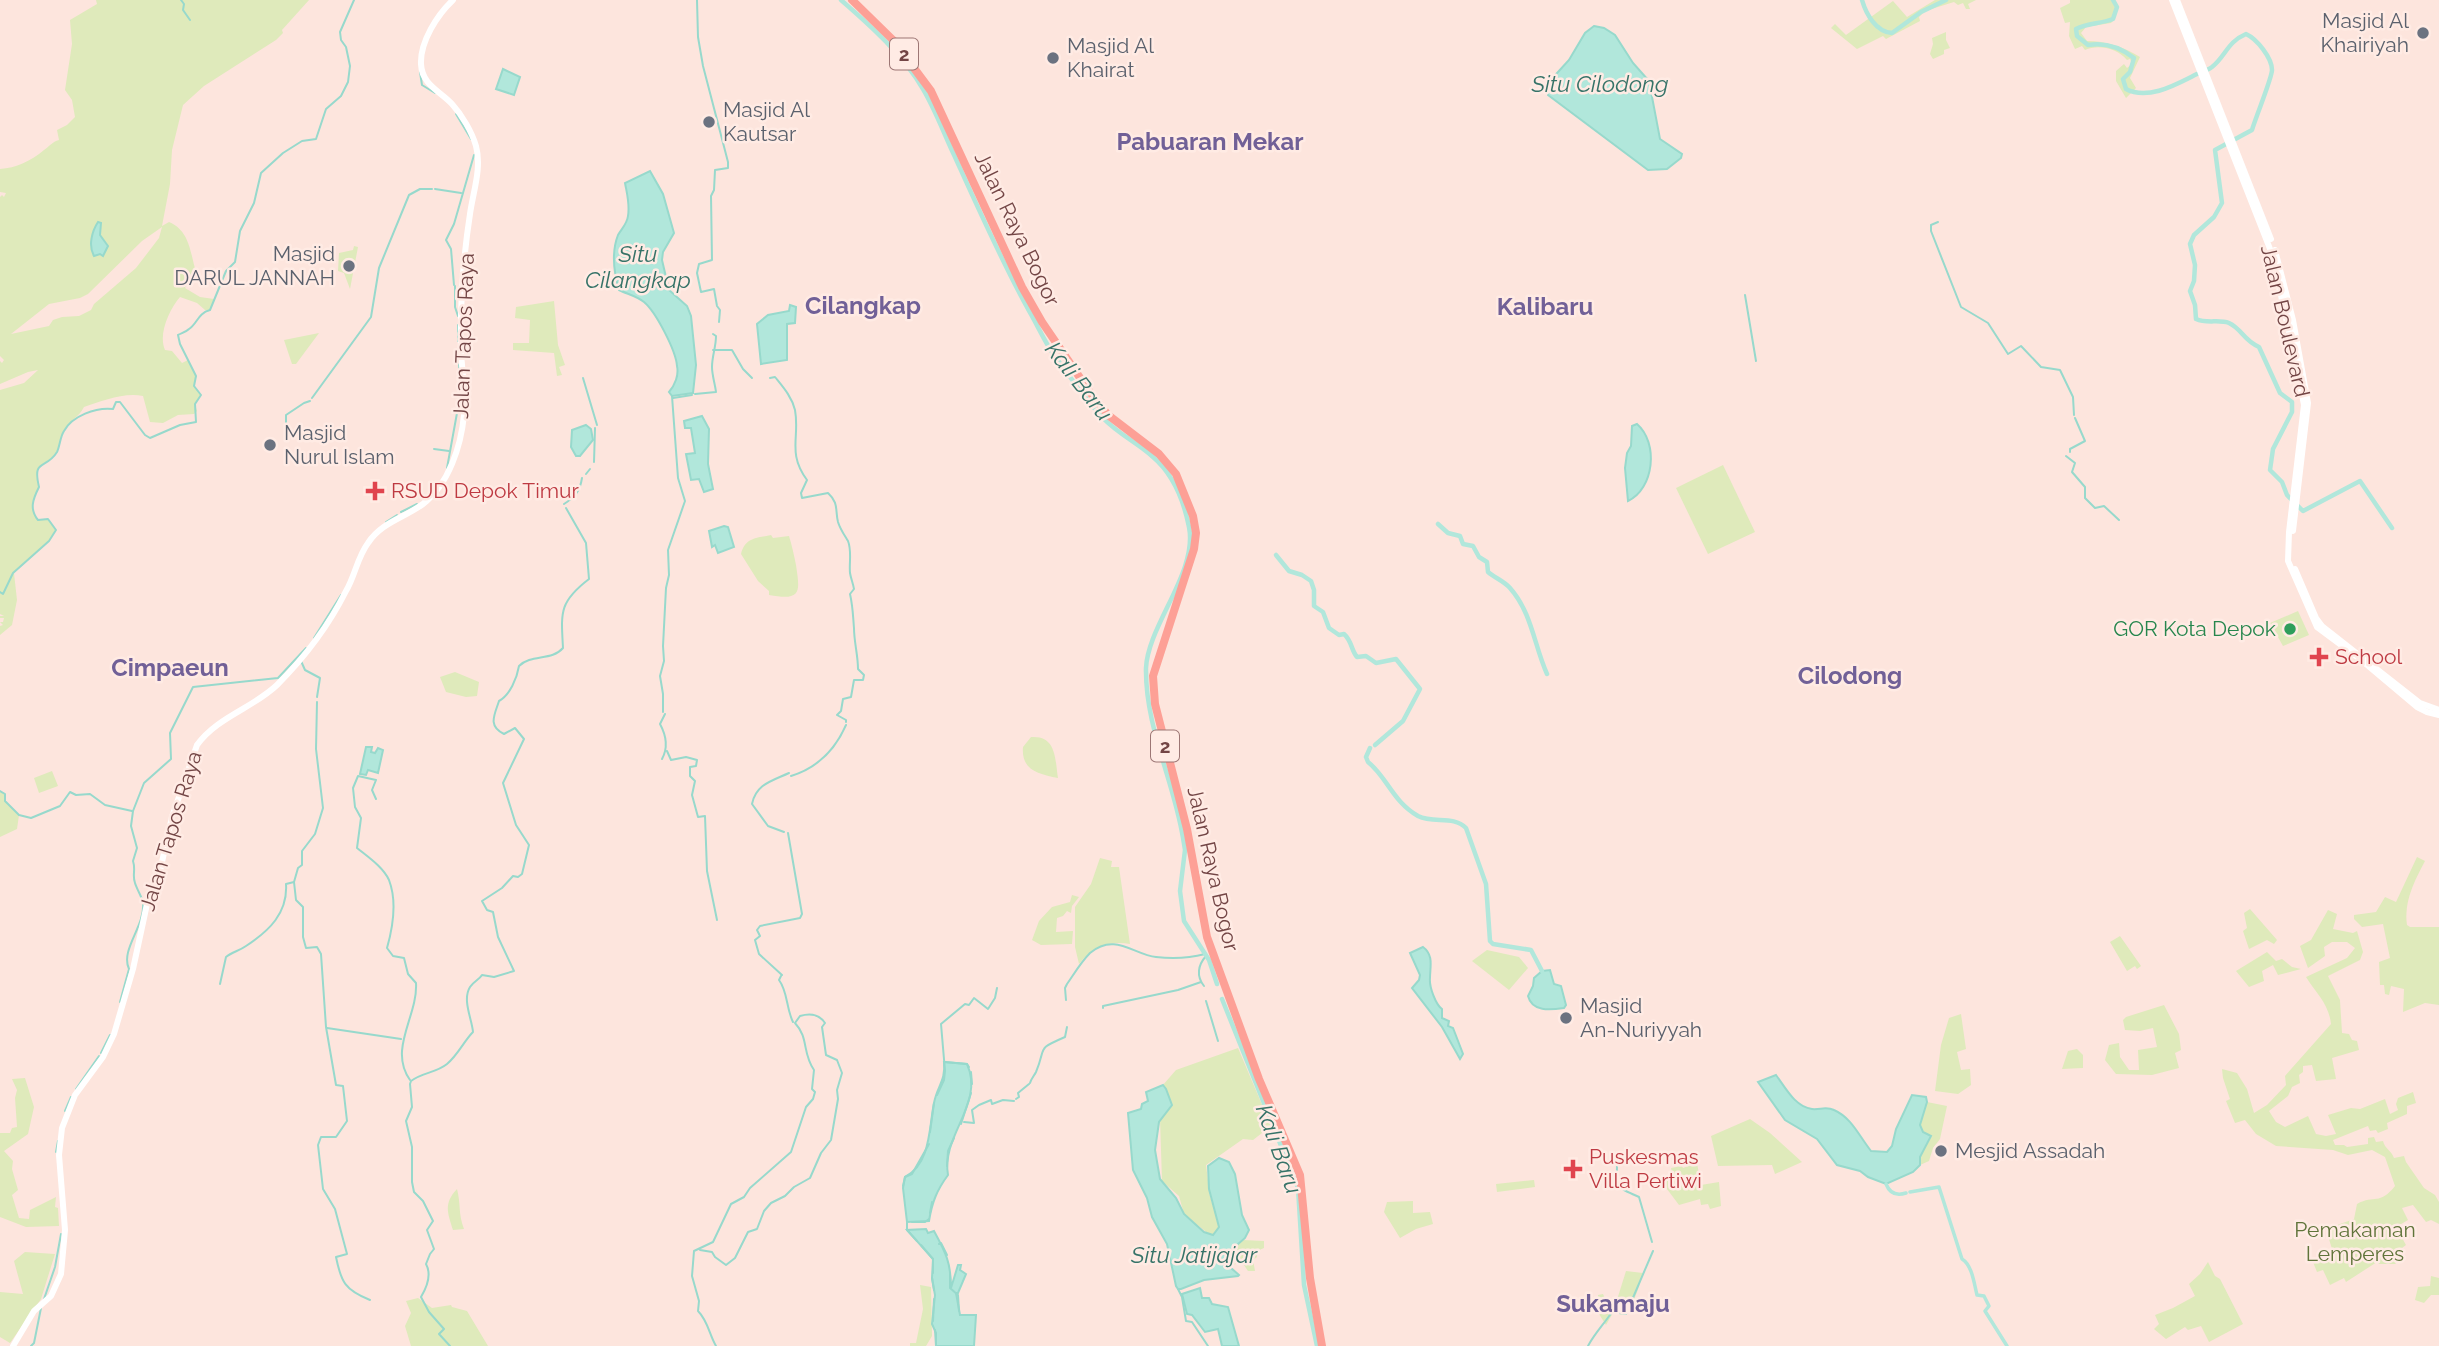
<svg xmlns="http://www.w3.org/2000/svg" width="2439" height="1346" font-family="Raleway,sans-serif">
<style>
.green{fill:#dfeabb;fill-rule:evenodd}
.water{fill:#b1e7db;stroke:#97d9cc;stroke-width:2}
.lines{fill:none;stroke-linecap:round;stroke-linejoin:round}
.stream{stroke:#97d9cc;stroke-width:2}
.canal{stroke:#b1e7db;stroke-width:3.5}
.river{stroke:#b1e7db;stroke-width:4.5}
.secondary{stroke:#fff;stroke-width:6}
.trunk{stroke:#fda096;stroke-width:8}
.worship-dot{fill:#6b7280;stroke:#ffebe4;stroke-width:2.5}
.health-dot{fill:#e0444e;stroke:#ffebe4;stroke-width:2.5}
.leisure-dot{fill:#2e9e5b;stroke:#ffebe4;stroke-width:2.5}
.labels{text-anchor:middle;stroke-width:5;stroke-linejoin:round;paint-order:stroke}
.shield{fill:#ffebe4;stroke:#9d7775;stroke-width:2}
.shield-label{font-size:19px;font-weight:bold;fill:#734545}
.worship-label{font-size:21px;fill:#5b616d;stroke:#ffebe4;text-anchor:start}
.street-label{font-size:21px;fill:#734545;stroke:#ffebe4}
.health-label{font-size:21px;fill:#be3a42;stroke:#ffebe4;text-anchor:start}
.leisure-label{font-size:21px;fill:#27864d;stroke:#ffebe4;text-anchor:end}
.park-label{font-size:21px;fill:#60743a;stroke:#ffebe4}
.water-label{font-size:23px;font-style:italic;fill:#367368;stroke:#ffebe4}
.quarter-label{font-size:24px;font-weight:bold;fill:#716097;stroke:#ffebe4}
</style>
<rect width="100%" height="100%" fill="#fde5dd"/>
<g class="green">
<path d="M96,0H309L282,30L283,33L276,40L204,86L183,105L172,150L170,184L162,226L169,222C190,231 190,252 196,272L185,288L200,297L214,299L210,310H205L197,303L180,297C169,310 158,334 165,350L172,351L182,363L188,360L196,376L194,386L201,395L195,404L197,411L194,414L178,415L163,423L150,422L143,396C124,392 102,401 84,407C79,417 70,420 65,429C59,436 61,449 54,455C40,469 34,463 39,487C33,499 29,509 38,520L48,519L56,530L49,541L14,573L17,600L12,625L0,635V626L3,625L0,622H3L4,618H0V616H4L0,614V390L24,383L38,370L28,372L0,384V361L2,363L4,360L0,356V197L2,195L4,197L6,193L0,192V169C16,168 31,161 44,150C50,146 52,142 59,140L57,130L67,125L75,117L72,100L65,90L72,44L70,20L97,4ZM162,227L159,238L136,268L94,304L91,310L79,316L62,317L53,320L49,326L11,334L49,304L80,298L88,294L142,241Z"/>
<path d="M1935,0H1976L1968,4L1970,9H1966L1963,3L1958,5L1954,2L1925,11L1919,17L1920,21L1886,39L1883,36L1857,49L1831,28L1835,24L1846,35L1893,1L1907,17Z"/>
<path d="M2070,0H2115V19L2111,23L2086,27L2081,33L2087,41C2106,41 2124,47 2140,57L2130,78L2136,88L2126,98L2116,81V71L2124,64L2127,68L2132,64L2130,59L2127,60C2117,48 2098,44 2085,50L2082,46L2075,49L2069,36L2070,22L2065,23L2060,8L2070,3Z"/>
<path d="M1946,32V40L1950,48L1944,50V54L1933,59L1930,54L1933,44L1932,38Z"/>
<path d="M354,246L358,247L350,289L344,273L338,271L339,253L353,250Z"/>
<path d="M554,301L558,345L565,365L559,367L562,375L557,376L554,353L513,350V343H529L530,320L515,318L516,307Z"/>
<path d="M319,333L296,364H292L284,340Z"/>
<path d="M1723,465L1755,532L1708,554L1676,488Z"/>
<path d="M771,535L773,538L789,536C792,546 794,555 796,565C800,592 802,601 769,595V591L758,581L741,554C745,538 756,538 771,535Z"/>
<path d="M2298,611L2309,635L2283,646L2270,623Z"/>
<path d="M455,672L479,682L477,696L466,697L446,692L440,677Z"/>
<path d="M1031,737C1057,735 1055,760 1058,778C1038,774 1021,770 1023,747Z"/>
<path d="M52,771L58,786L39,793L34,778Z"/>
<path d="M0,791L5,794V801L19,815L17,829L0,837Z"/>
<path d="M2417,857L2425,861C2414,882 2404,901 2407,925L2410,927H2439V1005L2425,1003L2403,1012L2404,989L2391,986L2389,995L2385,994L2384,985H2380L2379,962L2390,958L2383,924L2362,927L2354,919V915L2376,912L2385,897L2396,902Z"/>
<path d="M1100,858L1112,861L1111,867H1119L1130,944C1110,940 1091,947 1079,964L1075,947V907L1091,884Z"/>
<path d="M1072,895L1079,897L1072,906L1071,913L1067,911L1063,916L1057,918L1056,932L1073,931L1072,944L1041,945L1032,940L1039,921L1052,907L1070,902Z"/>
<path d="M2250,909L2277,940L2274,944L2267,940L2249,949L2243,931L2247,928L2244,913Z"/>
<path d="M2328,910L2337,914L2333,929L2353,933L2357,931L2363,952L2360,960L2328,976L2340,1000L2342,1033L2349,1034L2352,1040L2357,1041L2359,1050L2332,1058L2336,1079L2316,1081L2312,1065L2303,1066V1072L2299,1075L2300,1083L2292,1087L2288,1096L2269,1111L2276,1122L2285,1127L2308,1116L2316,1134L2326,1136L2336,1134L2328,1115L2351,1108L2360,1109L2385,1099L2390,1114L2398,1110L2396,1104L2398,1098L2413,1092L2416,1103L2407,1106V1114L2387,1123L2388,1129L2378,1133L2376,1130L2370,1131L2368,1126L2333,1140L2335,1145H2344L2347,1147L2368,1144V1138L2374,1137L2376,1142L2383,1141C2385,1149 2391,1150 2394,1158L2404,1156L2406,1162L2424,1188L2435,1195L2439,1202V1224L2431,1220L2426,1222L2413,1205L2402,1208L2408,1220L2396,1227L2406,1245L2402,1248V1258L2395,1264H2379L2377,1262L2346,1282L2344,1278L2330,1285L2323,1270L2317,1272L2313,1262L2327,1255L2332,1249L2326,1229L2354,1219L2357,1204C2375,1194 2379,1206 2395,1186L2385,1157L2372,1150L2348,1155L2333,1150L2276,1146L2256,1134L2245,1120L2235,1123L2226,1101L2230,1099L2223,1078L2222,1069L2237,1073L2247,1089L2254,1113L2267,1105L2286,1085L2285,1076L2331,1024C2329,1004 2316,993 2306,977L2347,958L2355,948L2347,942H2332L2324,947L2325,956L2308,968L2300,946L2311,940Z"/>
<path d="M2120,936L2141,966L2137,969L2135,966L2127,971L2110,942Z"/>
<path d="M1487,950L1519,957L1528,968L1509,990L1472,961Z"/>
<path d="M2267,952L2276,961L2282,959L2292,967L2301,969L2278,975L2273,965L2262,971L2264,981L2249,987L2236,971Z"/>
<path d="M2164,1005L2179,1034L2181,1050L2175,1053L2179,1068L2152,1075L2116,1074L2105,1060L2109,1045L2119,1043L2120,1057L2129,1070H2139L2138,1050L2157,1047L2153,1028L2140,1031L2125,1030L2123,1020L2126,1017Z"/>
<path d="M1961,1014L1966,1049L1957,1052L1961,1070L1970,1069L1971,1085L1958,1094L1935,1091L1941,1045L1949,1018Z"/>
<path d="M1238,1048L1271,1126L1253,1140L1243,1139L1206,1165L1210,1196L1219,1227L1216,1233L1210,1235L1184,1214L1179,1196L1162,1181L1160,1119L1172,1105L1166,1089L1163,1085L1176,1070Z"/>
<path d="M2077,1049L2083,1055V1068L2062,1069L2068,1051Z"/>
<path d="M25,1078L34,1107L28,1134L4,1151L13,1161L12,1169L18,1190L12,1195L19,1218L29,1219L30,1210L56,1197L55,1207L58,1208L59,1226L26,1227L0,1217V1133H10L12,1128L17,1127L15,1098L17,1090L12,1079Z"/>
<path d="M1927,1102L1947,1106L1940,1139L1933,1148L1929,1161L1920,1165V1157L1927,1140L1920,1125Z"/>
<path d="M1750,1119L1770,1133L1802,1162L1775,1174L1772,1165L1718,1166L1711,1136Z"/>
<path d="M1697,1163L1701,1185L1719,1182L1721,1206L1710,1209L1708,1204L1701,1205L1700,1199L1679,1205L1667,1189L1665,1179L1673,1177L1671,1168L1682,1166L1683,1168Z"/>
<path d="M1534,1180L1535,1187L1497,1192L1496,1184Z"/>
<path d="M457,1189C461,1204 458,1214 464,1229L453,1230C448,1213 443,1204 457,1189Z"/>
<path d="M1413,1201V1213L1430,1212L1433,1224L1416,1229L1400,1238L1384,1212L1387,1202Z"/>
<path d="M1243,1240L1264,1241V1248L1257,1251V1257L1253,1260L1255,1271H1248L1242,1262L1230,1266L1229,1252Z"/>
<path d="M25,1252L55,1254L41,1299L10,1343L0,1337V1292L23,1294L14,1261Z"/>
<path d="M2208,1262L2215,1276L2220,1279L2243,1324L2209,1342L2201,1326L2188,1330L2185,1327L2166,1339L2154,1329L2159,1324L2155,1315L2173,1308L2195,1296L2189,1284L2200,1274Z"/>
<path d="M1626,1271L1643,1273C1639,1288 1634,1302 1626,1315L1613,1313L1606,1325L1599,1314L1598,1295L1603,1294L1608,1305L1616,1303Z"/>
<path d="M2431,1276L2439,1278V1295H2431L2424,1303L2415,1300L2418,1287L2430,1286Z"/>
<path d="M920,1285L931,1287L932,1336L926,1346H910V1343H916L923,1309Z"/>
<path d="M418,1298L432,1308L451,1305L452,1307L467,1311L488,1346H411L405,1326L411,1313L406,1301Z"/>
</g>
<g class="water">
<path d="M1594,26L1604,28L1615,35L1633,63L1649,81L1660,139L1682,154L1681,158L1667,169L1648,170L1548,95V83L1569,60L1585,33Z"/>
<path d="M503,69L520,77L514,95L496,89Z"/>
<path d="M650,171L663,194L674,233L663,252L662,260L669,290L687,306L691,316L696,365L693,393L672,396L669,392C675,385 679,375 677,366C676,351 656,312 644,302C637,296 627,294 619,290C614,273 611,253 618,235C622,228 627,224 628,216C630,204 627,194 625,183Z"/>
<path d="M98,222L101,223L100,235L108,246L103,256L100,254L94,256C88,246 92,231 98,222Z"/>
<path d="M790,305L796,307L795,323L787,324V360L761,364L757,324L768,315L789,311Z"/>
<path d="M702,416L709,429L708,464L713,489L704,492L699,479L691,480L686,454L695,453L691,428H685L684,421Z"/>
<path d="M1637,424C1659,443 1654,489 1628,501L1625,468L1627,453L1631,446L1632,426Z"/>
<path d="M586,425L591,429L593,440L580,456H576L571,447L572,430Z"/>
<path d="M724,526L728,527L734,547L718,553L715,545L712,547L709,531Z"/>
<path d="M366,747H372L371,752L375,753L378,748L383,750L378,773L368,770L366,775L360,774Z"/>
<path d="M1423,947C1434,955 1430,967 1430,978C1429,987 1436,1005 1442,1009V1018L1449,1021L1448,1026L1453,1028L1463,1054L1460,1059L1442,1027L1412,988L1419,980L1420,975L1410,953Z"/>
<path d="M1550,970L1554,984L1561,986L1566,1005L1564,1008C1550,1010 1532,1012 1528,996L1533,986L1534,978L1542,971Z"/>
<path d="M944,1062L967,1064C985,1104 941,1135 948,1175C937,1190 932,1202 929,1221L907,1222L903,1188L905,1177C931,1164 929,1127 934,1103C937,1086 946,1081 944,1062Z"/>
<path d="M1776,1075C1785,1087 1795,1107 1812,1109C1820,1110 1826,1106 1834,1110C1852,1118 1859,1136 1871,1151L1887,1152L1892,1146L1896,1129L1912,1095L1926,1097L1927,1102L1920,1125L1923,1132L1931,1136L1920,1157V1165L1913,1172L1886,1184L1868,1177L1860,1171L1837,1165L1817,1139L1785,1120L1758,1082Z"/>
<path d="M1163,1085L1166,1089L1172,1105L1159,1122L1155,1150L1160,1179L1176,1198L1184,1214L1204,1232L1213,1235L1219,1227L1209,1189L1208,1166L1219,1158L1229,1162L1235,1174L1242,1215L1249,1230L1245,1238L1229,1252L1231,1268L1239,1275L1238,1276L1204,1280L1181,1289H1178L1176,1286L1167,1244L1152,1217L1147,1198L1133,1170L1128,1113L1141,1109L1142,1104L1148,1101L1146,1092Z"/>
<path d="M926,1229L928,1233L934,1231C946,1253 951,1263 951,1288L958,1265H961L960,1270L966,1274L958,1293H956L960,1315H976L974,1346H936V1333L932,1324L935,1295L932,1278L933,1259L907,1230Z"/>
<path d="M1200,1288L1202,1298H1209L1212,1304L1228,1307L1239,1346H1222L1218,1329L1205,1332L1192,1315L1187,1314L1182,1294Z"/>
</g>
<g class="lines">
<g class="stream">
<path d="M181,0L184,4L183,10L190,20"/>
<path d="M697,0L698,37L703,66L728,162V168L715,170L714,190L711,196L712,260L699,264L697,273L701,292L714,289L717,306L720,310L719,322"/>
<path d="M420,72L422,85L435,93"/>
<path d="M456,114L471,139"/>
<path d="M435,189L461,193"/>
<path d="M1938,222L1931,225V231L1961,307L1988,323L2008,354L2021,346L2041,367L2060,370L2073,397L2074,415"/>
<path d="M454,285L451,249L446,240L454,224L474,155"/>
<path d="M455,286V307L458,316"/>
<path d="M1745,295L1756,361"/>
<path d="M458,325V341"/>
<path d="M713,350H732L743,369L752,378"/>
<path d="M583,378L597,425"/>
<path d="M770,378L775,377C783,387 792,397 795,410C800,437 787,453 807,480L801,493L802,498L828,493C839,503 835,510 838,522C840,529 845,536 848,541C852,551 849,563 850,573C851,579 853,583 854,589L850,594C853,607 853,617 854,628C854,642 858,655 858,669L864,675L863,680H854L851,697L843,699L841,711L837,715L846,720V722"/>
<path d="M695,394L716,392C715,384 712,375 712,367C712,356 716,347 716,336L713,334"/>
<path d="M312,398L371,317L379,268L409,195L420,189H432"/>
<path d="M673,398L692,395"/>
<path d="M286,438V415L304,403L310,401"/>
<path d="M434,449L449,451"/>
<path d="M2070,452V449L2085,441L2075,418"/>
<path d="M2066,456L2075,463L2072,472L2085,487V498L2095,508L2104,506L2119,520"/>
<path d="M594,462L595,428"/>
<path d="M447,468L461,391L459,364"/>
<path d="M586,474L590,469"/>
<path d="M564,504C575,497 580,491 582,478"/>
<path d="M401,512L417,504"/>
<path d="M386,522L397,515"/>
<path d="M0,592L3,594L13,573L49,541L56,530L48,519L38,520C29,509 33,499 39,487C32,458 46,470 57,452C60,446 60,437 64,431C72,416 96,407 113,409L116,402H120L145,435L150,438L180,425L196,422L195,404L201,395L194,386L196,376L180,344L178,335C182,333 186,332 189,329C197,324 198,313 210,310L226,271L235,262L240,231L254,203L261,173L283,153L302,141L316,139L326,109L341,96L348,82L350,66L346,47L341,40L340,32L354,0"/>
<path d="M314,638L341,595"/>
<path d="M301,661L305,670L320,678L317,697"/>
<path d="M663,712V694L660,676L664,661L663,646L666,588L669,575L668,550L685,501L678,478L672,396"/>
<path d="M667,751L671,760L686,757L697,760L696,766L690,767V776L695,781L692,795L698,817L705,816L707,871L717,920"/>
<path d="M662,759C668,748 666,735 660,724L665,714"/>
<path d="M791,776C817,768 835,750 846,725"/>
<path d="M0,791L5,794V801L19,815L31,818L60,806L70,792L76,795L90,794L105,805L132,811"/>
<path d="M376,799L372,790L376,780L358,776L353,788L355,807L361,818L357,848C368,857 383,867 389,880C397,901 393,927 387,948L393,956L404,958L408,974L416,983C418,1016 388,1049 410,1080"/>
<path d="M784,832L768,826L752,804C756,784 772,781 789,773"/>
<path d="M294,882L296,900L303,907V937L306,948L317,947L321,954L326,1027L336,1085L343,1086L347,1121L336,1137H321L318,1145L323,1189L335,1209L347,1254L336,1257C341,1282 345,1290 370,1300"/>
<path d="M782,975L759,954L755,940L760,936L757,930L760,926L800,918L802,914L788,833"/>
<path d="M781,976L779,980C788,992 786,1008 793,1022"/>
<path d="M220,984L226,957C232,952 239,951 246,946C269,931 288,913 286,884L294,882L298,868L302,865V851L315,834L323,808L316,749L317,702"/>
<path d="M1204,986C1196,976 1198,965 1206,956"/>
<path d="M1066,1000L1065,988L1067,984C1074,974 1081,962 1090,953C1115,932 1134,955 1156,957C1172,959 1190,958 1205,954"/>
<path d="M1206,1001L1218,1041"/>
<path d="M120,1002L129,969C120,950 145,926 143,904C143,898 137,890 135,883C132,875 136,870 133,861L137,848L131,826L133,811L144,783L171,759L170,733L193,687L278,678L306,648"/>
<path d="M1103,1008V1006L1178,990L1201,982"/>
<path d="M327,1028L401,1039"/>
<path d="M101,1053L110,1035"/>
<path d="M945,1062L967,1064L969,1067"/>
<path d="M971,1072L972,1084"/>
<path d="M1030,1083C1031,1079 1034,1076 1036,1072C1047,1046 1035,1050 1065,1037L1067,1027"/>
<path d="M76,1089L99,1056"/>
<path d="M937,1095L944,1080L945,1071L941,1024L965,1004L969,1005L974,998L988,1009L995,998L997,988"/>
<path d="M1016,1099L1019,1097L1018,1093L1029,1084"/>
<path d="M65,1111L71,1097"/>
<path d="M964,1122L974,1123L972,1110L979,1105L991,1100L992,1104L1003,1100L1014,1101"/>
<path d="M961,1124L971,1093"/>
<path d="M930,1132L934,1103"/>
<path d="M56,1152L58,1141"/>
<path d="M1617,1165C1616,1190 1619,1188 1639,1197L1652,1242"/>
<path d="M947,1166L948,1151L954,1138"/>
<path d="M903,1186L905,1177L912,1174L929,1144"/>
<path d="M930,1213L932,1202"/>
<path d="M912,1222H925L929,1219"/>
<path d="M907,1223V1230L917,1241"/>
<path d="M939,1244L941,1243L947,1255"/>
<path d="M921,1245L933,1259V1273"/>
<path d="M700,1250L712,1252L715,1257L726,1265L735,1258L748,1232L757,1229L764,1211L771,1203L785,1196L794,1187L810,1178L821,1153L831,1140L838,1099L837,1090L842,1073L837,1060L826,1055L822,1027L825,1023C819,1014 810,1013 800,1016L795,1023C809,1038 802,1053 814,1070L812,1089L815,1092L813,1099L806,1107L791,1152L750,1188L744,1197L731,1204L713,1242L694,1251L692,1276L699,1301L698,1311C708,1321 709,1334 716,1346"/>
<path d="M950,1274V1288L958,1295L959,1311"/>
<path d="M932,1278L934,1290"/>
<path d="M1178,1289L1182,1297L1186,1321L1192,1322L1208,1346"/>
<path d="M44,1299L55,1267L61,1234"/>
<path d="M933,1321L934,1299"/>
<path d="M935,1330L936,1346"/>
<path d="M31,1346L34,1343L41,1308"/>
<path d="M450,1346L439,1334L444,1329L429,1312L421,1297C427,1287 432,1275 426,1264L430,1254L434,1249L427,1230L433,1221L423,1201L414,1192L412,1182V1147L406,1121L412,1107L410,1084L411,1081C423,1072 436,1073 447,1064C458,1055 464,1041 473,1032C472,1019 462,1000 470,987C474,981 479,980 482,975L494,977L514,971L498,937L493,912L487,910L482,901L502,888L513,876L518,877L522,874L529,845L516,825L503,783L524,739L515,728L504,734C487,726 495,714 499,701C510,695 517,678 519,666C531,654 552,661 563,648C561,612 559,602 589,579L586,543L566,508"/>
<path d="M1588,1346C1595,1333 1604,1324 1612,1312L1626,1314L1653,1251"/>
</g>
<g class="canal">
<path d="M1886,1184C1890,1194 1897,1196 1906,1193"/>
<path d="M1910,1192L1939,1187L1962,1259C1972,1265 1974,1283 1977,1295L1984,1296L1989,1306L1985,1311L2007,1346"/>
</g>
<g class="river">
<path d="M841,0C871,26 903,55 923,89C936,111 944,134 955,157C978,208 1001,260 1028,309C1037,324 1044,341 1054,355C1068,374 1088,403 1103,418C1118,434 1138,443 1153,457C1173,474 1184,502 1189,527C1198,572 1148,625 1146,668C1145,727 1174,781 1183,838L1185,850L1180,891L1184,921L1209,960L1217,984"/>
<path d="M1862,0C1866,14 1876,32 1892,33L1921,12L1946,0"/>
<path d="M2113,0L2117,7L2113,19C2100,24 2088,23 2076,29L2077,36L2088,45C2105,42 2120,47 2134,58L2130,72L2123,79L2126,89C2148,101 2177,84 2197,74C2202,72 2208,70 2212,67C2226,56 2227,42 2246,34C2257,39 2272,58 2272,70C2272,78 2255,119 2252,130L2215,150L2222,203L2214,217L2194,235L2190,244L2195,265L2194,281L2190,291L2195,305L2196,319C2207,324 2219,319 2229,323C2242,329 2243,340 2259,347L2280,393L2292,402V412L2273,449L2270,470L2282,482L2287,495L2303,511L2360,481L2392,528"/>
<path d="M1438,524L1448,533L1460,536L1463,544L1473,546L1479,557L1487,562L1488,572C1495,578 1504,581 1510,588C1532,613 1534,645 1547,674"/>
<path d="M1276,555L1289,571L1302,575L1311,581L1314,590V606L1323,612L1329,628L1339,635L1344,634C1352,641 1351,650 1357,657L1366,656L1376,663L1396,659L1420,689L1403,721L1375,745"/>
<path d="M1370,748L1366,757L1368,762C1387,777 1393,802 1418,816C1434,824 1453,815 1466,828L1486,884L1490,941L1493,944L1531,950L1542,971"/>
<path d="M1222,999L1298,1188L1304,1285L1317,1346"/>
</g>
<g class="secondary">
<path d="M2172,0L2272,254L2296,364L2304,405L2289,532L2288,561L2317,627L2360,659L2417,707L2427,712L2439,715"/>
<path d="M2177,0L2271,239"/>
<path d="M2275,250L2293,320L2308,403L2293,531"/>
<path d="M2295,569L2316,618L2322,626L2420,703L2439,710"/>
<path d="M13,1346L34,1311L51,1296L61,1274L65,1230L59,1155L62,1128L75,1095L103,1057L114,1034L133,969L147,904L160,871L172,817L197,745C217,717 253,708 277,685C304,658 329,625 346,591C355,576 357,558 368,543C382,522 404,518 423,504C449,484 461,446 464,415C466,394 462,372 461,351C460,306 463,259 470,214C473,192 482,168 476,146C472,132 462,115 452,104C440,91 422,85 421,64C420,42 437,15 453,0"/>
</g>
<path class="trunk" d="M852,0L893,40L931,91L1022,287L1042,322L1089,391L1108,415L1159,454L1176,474L1193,516L1196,533L1194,549L1153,676L1155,704L1187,829L1207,937L1259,1079L1300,1175L1310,1278L1322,1346"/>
</g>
<g class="worship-dot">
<circle cx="2423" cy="33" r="7"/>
<circle cx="1053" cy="58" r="7"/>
<circle cx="709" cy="122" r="7"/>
<circle cx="349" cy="266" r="7"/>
<circle cx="270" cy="445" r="7"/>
<circle cx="1566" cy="1018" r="7"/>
<circle cx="1941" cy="1151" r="7"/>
</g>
<g class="health-dot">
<path d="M371.5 480.5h7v7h7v7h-7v7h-7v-7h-7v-7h7z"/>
<path d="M2315.5 646.5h7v7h7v7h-7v7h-7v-7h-7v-7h7z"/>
<path d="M1569.5 1158.5h7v7h7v7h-7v7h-7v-7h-7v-7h7z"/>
</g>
<circle class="leisure-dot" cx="2290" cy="629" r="7"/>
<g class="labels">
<g class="shield">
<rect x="890" y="38.5" width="28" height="31" rx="5"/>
<rect x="1151" y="730.5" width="28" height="31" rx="5"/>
</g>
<g class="shield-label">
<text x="904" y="61">2</text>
<text x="1165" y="753">2</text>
</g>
<g class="worship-label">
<text x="2409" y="28" text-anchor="end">Masjid Al<tspan x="2409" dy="24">Khairiyah</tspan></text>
<text x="1067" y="53">Masjid Al<tspan x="1067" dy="24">Khairat</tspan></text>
<text x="723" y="117">Masjid Al<tspan x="723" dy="24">Kautsar</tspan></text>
<text x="335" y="261" text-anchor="end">Masjid<tspan x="335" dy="24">DARUL JANNAH</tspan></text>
<text x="284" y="440">Masjid<tspan x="284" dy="24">Nurul Islam</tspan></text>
<text x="1580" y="1013">Masjid<tspan x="1580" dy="24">An-Nuriyyah</tspan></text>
<text x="1955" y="1158">Mesjid Assadah</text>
</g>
<g class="street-label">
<text transform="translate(1017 229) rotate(64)" y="7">Jalan Raya Bogor</text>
<text transform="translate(2285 321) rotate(77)" y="7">Jalan Boulevard</text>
<text transform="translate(464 336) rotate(-88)" y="7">Jalan Tapos Raya</text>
<text transform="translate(171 831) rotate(-73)" y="7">Jalan Tapos Raya</text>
<text transform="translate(1213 869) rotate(77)" y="7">Jalan Raya Bogor</text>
</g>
<g class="health-label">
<text x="391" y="498">RSUD Depok Timur</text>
<text x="2335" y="664">School</text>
<text x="1589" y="1164">Puskesmas<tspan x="1589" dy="24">Villa Pertiwi</tspan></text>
</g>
<g class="leisure-label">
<text x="2276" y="636">GOR Kota Depok</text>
</g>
<g class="park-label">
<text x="2355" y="1237">Pemakaman<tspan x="2355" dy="24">Lemperes</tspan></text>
</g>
<g class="water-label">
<text x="1600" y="92">Situ Cilodong</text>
<text x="638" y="262">Situ<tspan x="638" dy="26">Cilangkap</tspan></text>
<text transform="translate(1079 381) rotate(52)" y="8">Kali Baru</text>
<text transform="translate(1279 1149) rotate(70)" y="8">Kali Baru</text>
<text x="1194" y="1263">Situ Jatijajar</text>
</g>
<g class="quarter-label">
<text x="1210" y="150">Pabuaran Mekar</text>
<text x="863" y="314">Cilangkap</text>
<text x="1545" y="315">Kalibaru</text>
<text x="170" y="676">Cimpaeun</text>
<text x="1850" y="684">Cilodong</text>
<text x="1613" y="1312">Sukamaju</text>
</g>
</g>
</svg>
